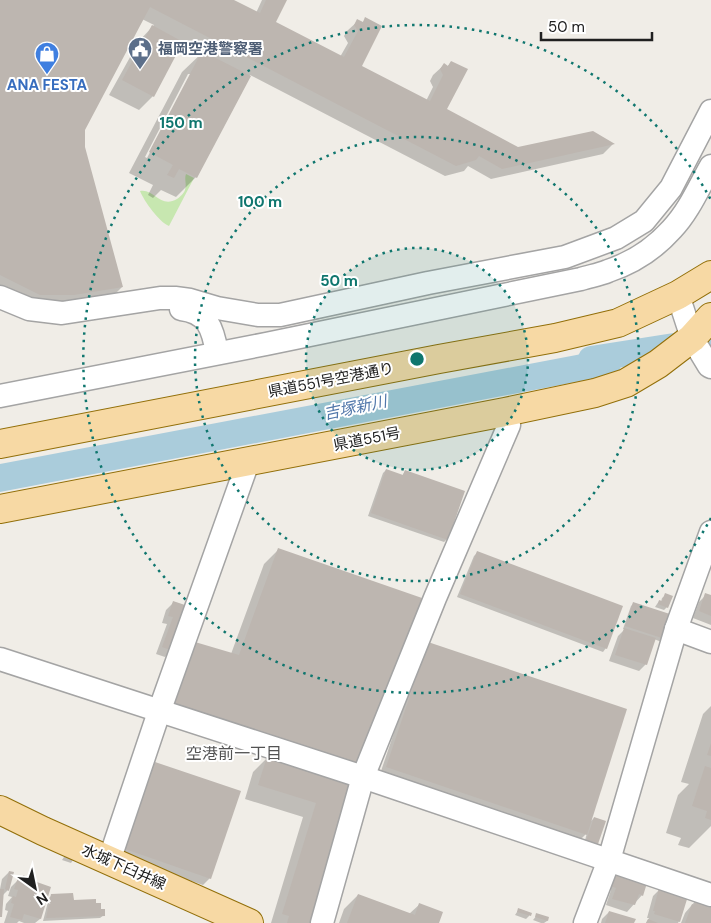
<svg xmlns="http://www.w3.org/2000/svg" width="711" height="923" font-family="'DM Sans','Noto Sans JP',sans-serif">
<style>
.grass{fill:#c7e7b0}
.water{fill:#aaccdb}
.shadow{fill:#0003;fill-rule:evenodd}
.lines{fill:none;stroke-linecap:round;stroke-linejoin:round}
.river{stroke:#aaccdb;stroke-width:26}
.building{fill:#bdb6b0}
.minor-casing{stroke:#a4a4a4;stroke-width:25}
.major-casing{stroke:#926f09;stroke-width:30}
.minor{stroke:#fff;stroke-width:22}
.major{stroke:#f7d9a4;stroke-width:28}
.ring{fill:none;stroke:#0f766e;stroke-width:2.5;stroke-dasharray:2.5 5}
.labels{text-anchor:middle;stroke-width:4;stroke-linejoin:round;paint-order:stroke}
.service-label{font-size:15px;font-weight:bold;fill:#4e5e75;stroke:#fff;text-anchor:start}
.shop-label{font-size:15px;font-weight:bold;fill:#366cbe;stroke:#fff}
.street-label{font-size:15px;fill:#202020;stroke:#fff}
.water-label{font-size:16px;font-style:italic;fill:#5177aa;stroke:#fff}
.neighbourhood-label{font-size:16px;fill:#535353;stroke:#fff}
.centre{fill:#0f766e;stroke:#fff;stroke-width:2.5}
.ring-label{font-size:15px;text-anchor:middle;font-weight:bold;fill:#0f766e;stroke:#fff;stroke-width:4;stroke-linejoin:round;paint-order:stroke}
</style>
<rect width="100%" height="100%" fill="#f0ede7"/>
<path class="grass" d="M186,174L194,178L169,226C159,222 144,201 140,191C154,188 160,209 177,199C180,197 184,193 185,190C187,184 184,179 186,174Z"/>
<path class="water" d="M629,345L618,374L0,492V464Z"/>
<g class="shadow">
<path d="M0,0H231L256,13L262,0H286L274,22L340,57L348,43L344,36L347,31L358,21L362,23L366,19L360,67L426,101L433,87L430,81L433,75L444,65L447,67L451,62L445,110L517,149L593,133L613,144L603,154L491,179L468,166L464,171L445,176L250,75L196,177L176,197L161,190L153,198L148,195L153,185L129,173L182,72L204,51L183,40L153,96L139,110L109,95L139,41L154,25L142,19L84,129V147L122,287L108,301L59,309L0,296ZM188,74H191L147,158L145,157Z"/>
<path d="M386,470L402,476L405,471L447,539L444,542L368,516L383,473Z"/>
<path d="M278,550L345,782L309,923H271L303,817L245,799L253,772L267,758L158,721L231,654L264,564Z"/>
<path d="M477,553L606,648L603,652L457,597L474,556Z"/>
<path d="M666,595L667,607L664,610L655,607L659,601L661,602L662,598Z"/>
<path d="M706,595L711,597V625L693,618L699,602Z"/>
<path d="M173,603L186,607L172,650L165,657L156,654L167,624L162,623L166,610Z"/>
<path d="M634,603L675,617L664,643L654,639L646,664L639,671L609,661L618,636L625,629H623L631,606Z"/>
<path d="M422,650L590,822L594,818L597,844L594,847L584,844L587,833L579,841L380,774Z"/>
<path d="M711,706V826L689,848L678,845L681,838L666,833L678,795L689,784L681,782L703,714Z"/>
<path d="M155,763L210,878L203,885L119,856L148,770Z"/>
<path d="M66,854L75,857L71,863L62,860Z"/>
<path d="M9,872L8,890L18,880H20L23,877L32,882L49,887L40,919L35,923H24L19,921L17,923H4L8,911L5,910L6,904L12,897L8,896L11,887L3,895L1,916L0,917V889L2,879Z"/>
<path d="M611,877L642,895L627,912L606,905L611,890L607,889Z"/>
<path d="M660,889L679,921L678,923H646L649,918H647L653,896Z"/>
<path d="M52,895L73,901L95,905L104,915L100,918L43,921L49,898Z"/>
<path d="M358,895L409,914L420,904L437,923H339L344,909Z"/>
<path d="M697,899L711,923H681L685,913Z"/>
<path d="M519,909L530,913L529,916L526,919L515,915Z"/>
<path d="M609,912L633,923H601L602,919Z"/>
<path d="M537,915L548,918L547,921L544,923H541L533,920Z"/>
</g>
<g class="lines">
<path class="river" d="M591,359L706,341L711,338"/>
</g>
<g class="building">
<path d="M0,0H234L260,13L266,0H287L276,22L344,57L358,31L354,25L357,19L363,22L365,17L382,26L362,66L430,101L443,75L440,69L444,63L448,66L451,61L468,69L447,109L518,147L593,131L615,144L502,169L479,156L476,160L456,166L150,7L85,130V147L123,287L74,295H40L0,275Z"/>
<path d="M152,25L183,42L154,97L122,80Z"/>
<path d="M202,51L251,76L197,178L179,169L174,178L167,175L173,165L149,152Z"/>
<path d="M386,469L403,475L405,470L465,491L448,540L371,513Z"/>
<path d="M278,548L422,598L358,770L171,707L195,642L239,655Z"/>
<path d="M477,551L623,606L607,649L460,594Z"/>
<path d="M665,593L673,596L668,608L658,604L659,600L662,601Z"/>
<path d="M705,593L711,595V616L699,611Z"/>
<path d="M173,601L188,606L173,651L162,647L173,617L168,616Z"/>
<path d="M633,602L676,616L668,640L625,626Z"/>
<path d="M624,628L656,638L647,665L615,655Z"/>
<path d="M428,642L627,709L587,835L386,767Z"/>
<path d="M711,743V756L707,755Z"/>
<path d="M267,757L353,783L310,923H287L289,916L282,914L316,803L258,785Z"/>
<path d="M155,762L241,791L211,879L125,849Z"/>
<path d="M705,766L711,768V820L705,818L707,811L692,806Z"/>
<path d="M594,817L606,821L598,844L586,841Z"/>
<path d="M9,871L14,872L9,891L5,889Z"/>
<path d="M614,872L647,883L643,896L639,894L635,905L612,899L616,888L610,886Z"/>
<path d="M23,875L34,879V881L51,887L41,919L24,914L22,920L10,917L14,904L11,903L13,896L16,897L18,890L14,889L18,878L22,880Z"/>
<path d="M659,888L688,896L680,922L654,914L655,911H653Z"/>
<path d="M0,889H4L2,917H0Z"/>
<path d="M73,893L74,900L96,899V903H101V909H105V916L46,918L51,894Z"/>
<path d="M358,894L415,915L419,903L443,912L439,923H347Z"/>
<path d="M696,898L711,902V923H685L692,904L694,905Z"/>
<path d="M518,908L532,913L531,916L517,912Z"/>
<path d="M609,911L636,919L634,923H605Z"/>
<path d="M536,913L549,917L548,921L535,917Z"/>
<path d="M648,919L658,923H646Z"/>
</g>
<g class="lines">
<defs>
<g id="minor">
<path d="M678,295L692,338L709,366L711,367"/>
<path d="M0,297L29,309L62,313L160,298H175L190,300L217,308L258,315H280L428,283L565,257L616,238L644,221L671,188L711,111"/>
<path d="M181,309C208,312 213,329 217,353"/>
<path d="M0,396L266,344L581,279C590,276 599,275 608,271C632,263 655,248 672,229C689,211 699,187 711,166"/>
<path d="M676,629L711,642"/>
<path d="M0,659L363,777L711,895"/>
<path d="M109,861L159,712L248,462"/>
<path d="M322,923L363,777L435,598L509,425L505,412"/>
<path d="M585,923L609,860L676,629L711,532"/>
</g>
<g id="major">
<path d="M0,444L439,359L555,338L618,323L678,295L711,275"/>
<path d="M0,509L505,412L595,393L626,383L658,364L692,338L711,317"/>
<path d="M0,810L43,831L249,923"/>
</g>
</defs>
<use href="#minor" class="minor-casing"/>
<use href="#major" class="major-casing"/>
<use href="#minor" class="minor"/>
<use href="#major" class="major"/>
</g>
<circle cx="417" cy="359" r="111" fill="#0f766e" fill-opacity=".12"/>
<g class="ring">
<circle cx="417" cy="359" r="111"/>
<circle cx="417" cy="359" r="222"/>
<path d="M711 518A334 334 0 1 1 711 200"/>
</g>
<defs>
<symbol id="civic-pin" viewBox="-11 -11 22 30"><path d="M0 17L-7.5 6A9.5 9.5 0 1 1 7.5 6Z" fill="#5c6f8a" stroke="#fff"/><path d="M-.6-6.5H3V-4.5H.6V-3L4-1V1h2V6H-6V1h2V-1L-.6-3ZM-1.2 2.5V6h2.4V2.5Z" fill="#fff"/></symbol>
<symbol id="shop-pin" viewBox="-11 -11 22 30"><path d="M0 17L-7.5 6A9.5 9.5 0 1 1 7.5 6Z" fill="#3f7fe0" stroke="#fff"/><path d="M-5-2.5h2.3a2.7 3.5 0 0 1 5.4 0H5L5.5 6h-11ZM-1.5-2.5h3a1.5 2.3 0 0 0-3 0Z" fill="#fff"/></symbol>
</defs>
<g fill-rule="evenodd">
<use href="#civic-pin" x="126" y="35" width="28" height="38"/>
<use href="#shop-pin" x="33" y="40" width="28" height="38"/>
</g>
<g class="labels">
<g class="service-label">
<text x="158" y="54">福岡空港警察署</text>
</g>
<g class="shop-label">
<text x="47" y="90">ANA FESTA</text>
</g>
<g class="street-label">
<text transform="translate(331 380) rotate(-11)" y="5">県道551号空港通り</text>
<text transform="translate(367 439) rotate(-11)" y="5">県道551号</text>
<text transform="translate(124 867) rotate(24)" y="5">水城下臼井線</text>
</g>
<g class="water-label">
<text transform="translate(355 407) rotate(-12)" y="6">吉塚新川</text>
</g>
<g class="neighbourhood-label">
<text x="234" y="759">空港前一丁目</text>
</g>
</g>
<circle cx="417" cy="359" r="8" class="centre"/>
<g class="ring-label">
<text x="181" y="128">150 m</text>
<text x="260" y="207">100 m</text>
<text x="339" y="286">50 m</text>
</g>
<g transform="translate(35 888) rotate(147)" stroke="#ffffff" stroke-width="4" paint-order="stroke">
<path d="M0-4L9 19L0 12L-9 19Z" fill="#202020"/>
<text y="-8" font-size="14" font-weight="bold" text-anchor="middle" fill="#202020">N</text>
</g>
<path d="M541 32v8h111v-8" fill="none" stroke="#202020" stroke-width="2.5"/>
<text x="548" y="32" font-size="15" fill="#202020" stroke="#ffffff" stroke-width="4" paint-order="stroke">50 m</text>
</svg>
